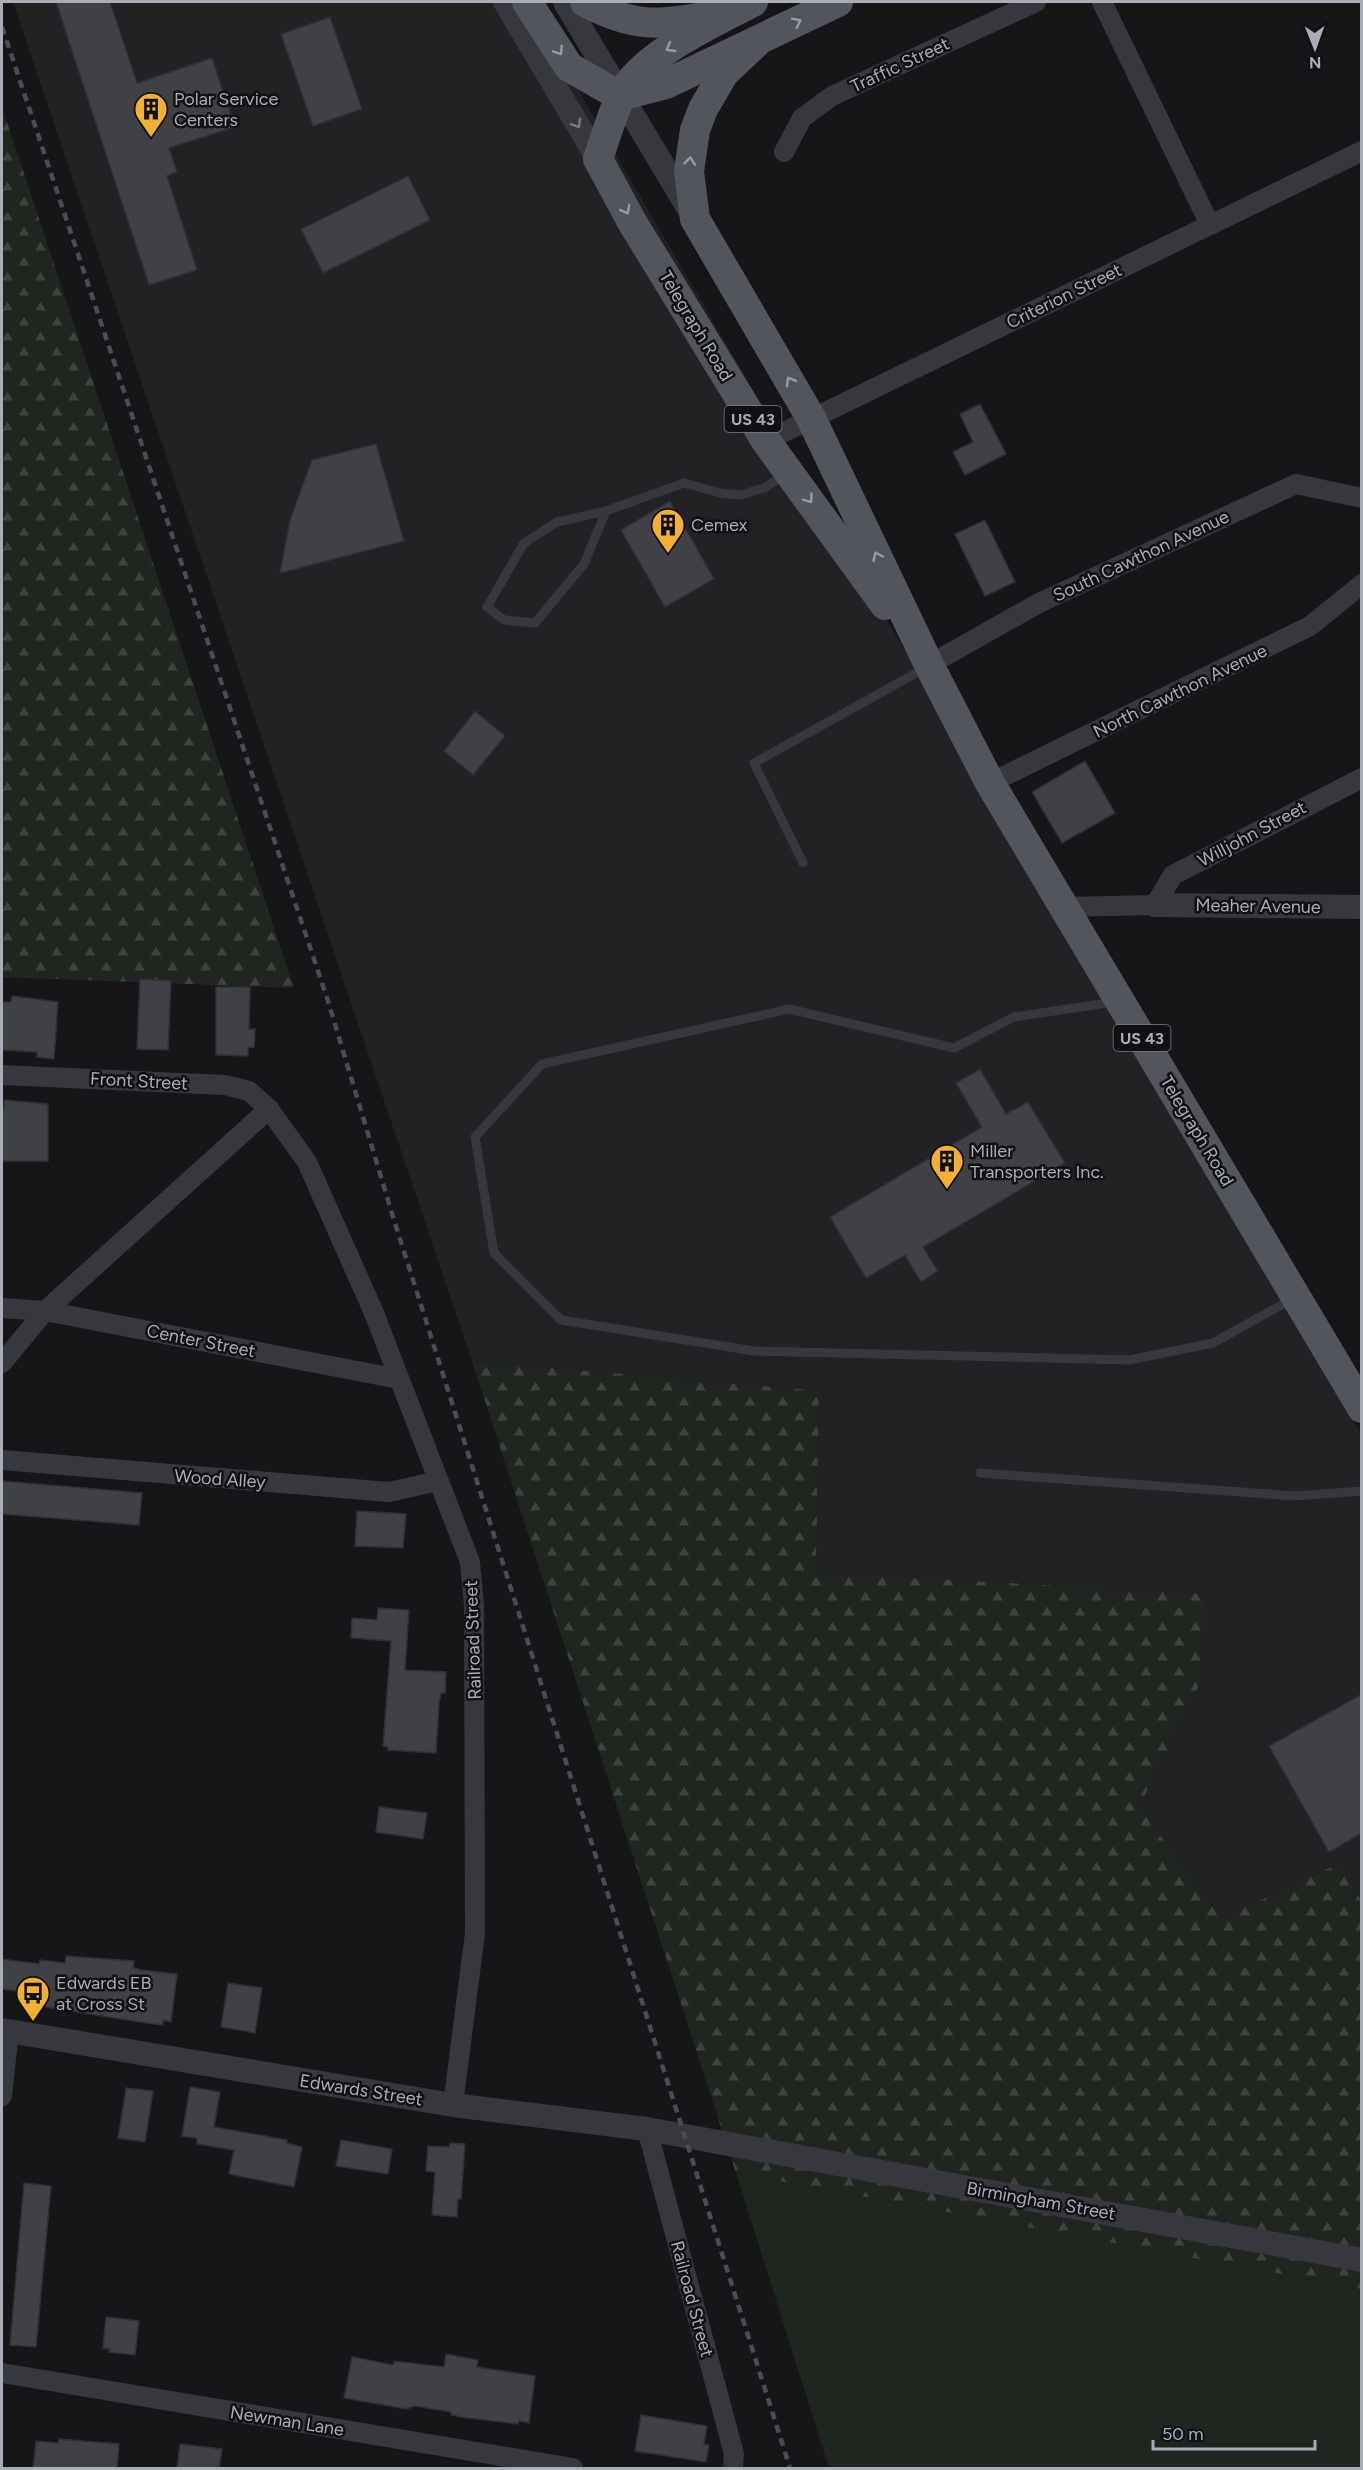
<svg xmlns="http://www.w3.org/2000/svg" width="1363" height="2470" font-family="Figtree,sans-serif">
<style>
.built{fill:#222225}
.green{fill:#1e261f}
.forest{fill:url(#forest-firs)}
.building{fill:#404145;stroke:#303034;stroke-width:1.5}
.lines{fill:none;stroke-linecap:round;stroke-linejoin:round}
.service{stroke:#37383d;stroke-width:9}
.minor{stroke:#37383d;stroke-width:20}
.tertiary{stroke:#37383d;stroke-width:24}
.primary{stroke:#53555c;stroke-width:30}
.rail{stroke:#4a4c52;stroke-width:4.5;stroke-dasharray:8 6;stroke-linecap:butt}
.oneway{stroke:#979ba6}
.oneway2{stroke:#757881}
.labels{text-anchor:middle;stroke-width:5;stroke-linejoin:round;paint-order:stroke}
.shield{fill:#111113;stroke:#7b7e86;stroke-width:1.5}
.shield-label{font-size:16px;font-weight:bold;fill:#a8adb8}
.street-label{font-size:18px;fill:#a8adb8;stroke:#111113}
.poi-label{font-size:18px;fill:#a8adb8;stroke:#111113;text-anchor:start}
</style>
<defs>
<pattern id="forest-firs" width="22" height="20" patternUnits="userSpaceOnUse" patternTransform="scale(1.5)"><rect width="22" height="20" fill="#1e261f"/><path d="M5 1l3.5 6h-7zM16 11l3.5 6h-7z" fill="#3c433d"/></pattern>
</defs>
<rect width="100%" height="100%" fill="#161618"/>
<path class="built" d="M13,2H527L1361,1434V1900L1340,1863L1222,1918L1139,1807L1201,1681L1206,1594L816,1572L819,1391L472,1361Z"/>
<path class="green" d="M736,2173L1361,2289V2468H829Z"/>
<g class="forest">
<path d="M2,107L294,988L2,977Z"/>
<path d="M472,1361L819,1391L816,1572L1206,1594L1201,1681L1139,1807L1222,1918L1340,1863L1361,1900V2289L736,2173Z"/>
</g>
<g class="building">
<path d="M56,2H110L137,83L212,58L235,127L169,148L177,172L167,176L197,270L149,285Z"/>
<path d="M330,17L362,109L313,126L281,34Z"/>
<path d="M408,176L430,220L323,273L301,229Z"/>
<path d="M980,404L1006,454L965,475L953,452L973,442L960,414Z"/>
<path d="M376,444L404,541L280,573L290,520L312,460Z"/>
<path d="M670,501L714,579L665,607L621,530Z"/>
<path d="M985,520L1015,582L985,596L955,534Z"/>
<path d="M475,711L505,736L473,775L444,751Z"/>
<path d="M1085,761L1115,813L1062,843L1032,792Z"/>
<path d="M140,979L171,981L168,1050L137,1049Z"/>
<path d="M216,987H250L249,1029H255L254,1047L248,1048V1056L216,1055Z"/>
<path d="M12,996L58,1002L54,1059L37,1057V1052L2,1050V1002H11Z"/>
<path d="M980,1069L1006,1114L1028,1102L1065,1163L923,1247L938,1271L921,1282L905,1255L866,1278L830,1217L982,1127L956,1083Z"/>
<path d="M4,1100L48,1104V1161H2V1107L4,1108Z"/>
<path d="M2,1481L142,1493L139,1525L2,1514Z"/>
<path d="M357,1511L406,1514L403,1548L355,1546Z"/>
<path d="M378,1608L409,1610L405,1670L446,1672L445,1693H441L439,1704L436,1753L388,1750V1747L383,1746L391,1641L351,1638L352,1618L377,1620Z"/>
<path d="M1362,1694V1833L1329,1852L1269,1746Z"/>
<path d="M379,1807L427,1813L423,1839L376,1832Z"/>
<path d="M66,1956L134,1961L133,1967L140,1970L177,1974L171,2022L163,2020V2025L146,2023L33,2005L34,2000L24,1999L25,1992L2,1989V1959L39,1964L40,1960L65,1963Z"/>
<path d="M228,1983L262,1988L255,2033L221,2027Z"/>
<path d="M190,2087L220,2092L214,2127L287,2140V2143L302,2147L294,2187L229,2174L234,2150L197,2144V2138L182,2136Z"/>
<path d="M126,2088L153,2091L145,2142L118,2138Z"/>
<path d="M341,2140L392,2149L388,2174L336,2166Z"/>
<path d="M450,2143L465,2144L461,2199H458L457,2217L432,2215L435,2172L426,2171L428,2146L449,2147Z"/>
<path d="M24,2183L51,2186L36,2347L10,2345Z"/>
<path d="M106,2317L139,2321L135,2355L109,2352L110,2349L103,2348Z"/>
<path d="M446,2354L478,2360L477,2367L535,2376L529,2423L519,2421L518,2424L468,2418L451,2415V2412L415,2406L406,2409L344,2398L352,2357L393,2365L394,2361L444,2367Z"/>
<path d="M641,2415L707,2426L704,2444L709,2445L706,2462L635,2451Z"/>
<path d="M59,2439L119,2444L117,2469H33L36,2441L58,2443Z"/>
<path d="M180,2444L222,2449L219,2469H177Z"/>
</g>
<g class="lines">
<g class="service">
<path d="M606,511L584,564L535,623L504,620L487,607L524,543L557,522Z"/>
<path d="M606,511L684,483L720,493L740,495L764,488L785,475"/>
<path d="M803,863L754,763L927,667"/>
<path d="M1114,1002L1014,1017L954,1048L789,1009L542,1064L475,1137L494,1253L561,1320L754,1351L1129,1360L1213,1343L1294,1298"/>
<path d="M980,1473L1295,1496L1362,1491"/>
</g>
<g class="minor">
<path d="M1102,2L1210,225"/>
<path d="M784,152L802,118L832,96L1036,2"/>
<path d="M766,441L1362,151"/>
<path d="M929,665L1039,603L1296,484L1362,498"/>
<path d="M990,783L1310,626L1362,584"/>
<path d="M1064,907L1155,905L1173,875L1362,778"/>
<path d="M2,1075L225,1085L249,1091L269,1109L307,1162L374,1313L470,1562L474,1605L475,1933L453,2105"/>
<path d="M2,1308L45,1311L399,1379"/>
<path d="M2,1363L45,1311L269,1109"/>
<path d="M2,1460L389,1492L438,1481"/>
<path d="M2,2096L9,2031"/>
<path d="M647,2129L734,2454L733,2468"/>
<path d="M2,2373L573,2468"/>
</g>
<g class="tertiary">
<path d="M505,2L598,159"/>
<path d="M565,2L692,214"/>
<path d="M1155,905L1362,907"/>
<path d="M2,2030L453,2105L647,2129L1362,2260"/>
</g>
<g class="primary">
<path d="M527,2L569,67L620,96L666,84L838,2"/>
<path d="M585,2C634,28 660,26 713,15"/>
<path d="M753,2C713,23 639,56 620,98C611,117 605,139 598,159L632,222L766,441L885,605"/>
<path d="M756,43L724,73L703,109L695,130L689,171L695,219L811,418L929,665L990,783L1362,1408"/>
</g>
<path class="rail" d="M2,27L328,1001L394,1220L790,2468"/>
</g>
<defs><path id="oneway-chevron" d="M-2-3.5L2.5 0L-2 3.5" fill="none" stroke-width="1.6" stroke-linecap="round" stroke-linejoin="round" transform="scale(1.5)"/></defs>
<g class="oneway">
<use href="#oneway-chevron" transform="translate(797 22) rotate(-27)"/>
<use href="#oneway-chevron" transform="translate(670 48) rotate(150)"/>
<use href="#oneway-chevron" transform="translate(559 51) rotate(57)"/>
<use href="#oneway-chevron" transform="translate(690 161) rotate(-83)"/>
<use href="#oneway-chevron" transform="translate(626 210) rotate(61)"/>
<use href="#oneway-chevron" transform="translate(790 381) rotate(-120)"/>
<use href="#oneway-chevron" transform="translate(809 499) rotate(54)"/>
<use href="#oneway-chevron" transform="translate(877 556) rotate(-115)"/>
</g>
<use class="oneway2" href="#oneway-chevron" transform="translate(577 124) rotate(59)"/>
<defs>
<symbol id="building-pin" viewBox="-11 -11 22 30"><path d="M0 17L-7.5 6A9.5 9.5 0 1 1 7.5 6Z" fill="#f2b134" stroke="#111113"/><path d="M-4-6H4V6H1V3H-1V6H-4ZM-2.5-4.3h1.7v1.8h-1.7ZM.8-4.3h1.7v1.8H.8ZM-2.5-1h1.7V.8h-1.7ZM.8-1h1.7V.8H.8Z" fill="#111"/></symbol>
<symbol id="bus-pin" viewBox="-11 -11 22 30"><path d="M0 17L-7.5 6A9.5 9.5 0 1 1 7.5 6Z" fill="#f2b134" stroke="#111113"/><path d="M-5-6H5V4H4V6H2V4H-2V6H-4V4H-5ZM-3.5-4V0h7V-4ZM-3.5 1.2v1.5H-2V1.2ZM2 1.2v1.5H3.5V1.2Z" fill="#111"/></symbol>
</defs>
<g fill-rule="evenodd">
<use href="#building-pin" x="132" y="90" width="38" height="52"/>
<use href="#building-pin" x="649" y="506" width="38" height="52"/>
<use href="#building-pin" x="928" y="1142" width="38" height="52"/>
<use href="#bus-pin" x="14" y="1974" width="38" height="52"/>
</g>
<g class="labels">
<g class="shield">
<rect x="724.5" y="406" width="57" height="26" rx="4.5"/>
<rect x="1113.5" y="1025" width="57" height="26" rx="4.5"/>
</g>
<g class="shield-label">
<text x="753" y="425">US 43</text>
<text x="1142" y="1044">US 43</text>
</g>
<g class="street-label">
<text transform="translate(900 65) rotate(-25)" y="6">Traffic Street</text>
<text transform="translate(1064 296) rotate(-26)" y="6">Criterion Street</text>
<text transform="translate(696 326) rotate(59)" y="6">Telegraph Road</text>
<text transform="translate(1141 556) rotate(-25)" y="6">South Cawthon Avenue</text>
<text transform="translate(1180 691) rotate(-26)" y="6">North Cawthon Avenue</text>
<text transform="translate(1252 834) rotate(-28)" y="6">Willjohn Street</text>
<text transform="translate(1258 906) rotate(1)" y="6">Meaher Avenue</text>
<text transform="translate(139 1081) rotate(3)" y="6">Front Street</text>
<text transform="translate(1197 1131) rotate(59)" y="6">Telegraph Road</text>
<text transform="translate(201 1341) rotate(11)" y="6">Center Street</text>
<text transform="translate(220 1479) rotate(4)" y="6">Wood Alley</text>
<text transform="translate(473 1640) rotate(-92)" y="6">Railroad Street</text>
<text transform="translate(361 2090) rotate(9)" y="6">Edwards Street</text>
<text transform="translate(1041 2201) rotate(10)" y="6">Birmingham Street</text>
<text transform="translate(692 2299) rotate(75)" y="6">Railroad Street</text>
<text transform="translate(287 2421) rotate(9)" y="6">Newman Lane</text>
</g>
<g class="poi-label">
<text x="174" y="105">Polar Service<tspan x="174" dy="21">Centers</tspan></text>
<text x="691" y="531">Cemex</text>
<text x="970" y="1157">Miller<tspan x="970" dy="21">Transporters Inc.</tspan></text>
<text x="56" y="1989">Edwards EB<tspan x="56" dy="21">at Cross St</tspan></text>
</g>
</g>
<rect width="1363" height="2470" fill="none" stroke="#a8adb8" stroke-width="6"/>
<g transform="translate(1315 48) rotate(179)" stroke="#111113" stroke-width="4.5" paint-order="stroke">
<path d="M0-4.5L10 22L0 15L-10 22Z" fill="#a8adb8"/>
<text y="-9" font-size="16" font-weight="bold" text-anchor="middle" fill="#a8adb8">N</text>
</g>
<path d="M1153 2440v9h162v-9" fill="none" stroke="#a8adb8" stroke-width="3"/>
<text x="1162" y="2440" font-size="18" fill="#a8adb8" stroke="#111113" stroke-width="4.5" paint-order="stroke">50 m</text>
</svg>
